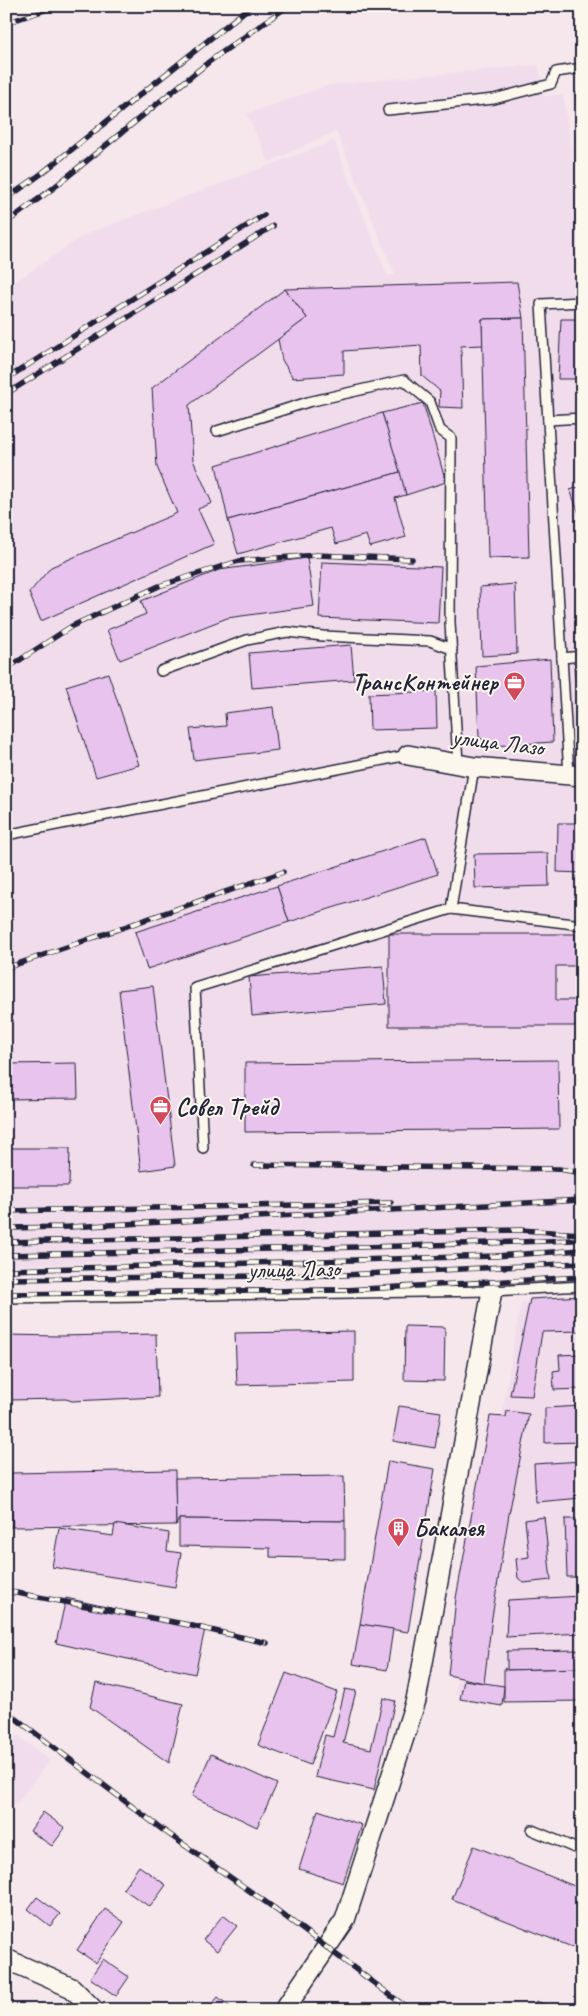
<svg xmlns="http://www.w3.org/2000/svg" width="588" height="2016" font-family="Caveat,sans-serif">
<style>
.built{fill:#f1dcec}
.building{fill:#e8c3ed;stroke:#22223b}
.lines{fill:none;stroke-linecap:round;stroke-linejoin:round}
.service-casing{stroke:#22223b;stroke-width:12}
.minor-casing{stroke:#22223b;stroke-width:22}
.service{stroke:#fbf7ec;stroke-width:9}
.minor{stroke:#fbf7ec;stroke-width:19}
.rail-casing{stroke:#22223b;stroke-width:5.5}
.rail{stroke:#fbf7ec;stroke-width:4;stroke-dasharray:11;stroke-linecap:butt}
.labels{text-anchor:middle;stroke-width:4;stroke-linejoin:round;paint-order:stroke}
.poi-label{font-size:24px;font-weight:bold;fill:#22223b;stroke:#fbf7ec;text-anchor:start}
.street-label{font-size:24px;fill:#22223b;stroke:#fbf7ec}
</style>
<rect width="100%" height="100%" fill="#f5e7ec"/>
<filter id="ink" filterUnits="userSpaceOnUse"><feTurbulence type="fractalNoise" baseFrequency=".02" numOctaves="2"/><feDisplacementMap in="SourceGraphic" scale="10" xChannelSelector="R" yChannelSelector="G"/><feConvolveMatrix kernelMatrix="1 2 1 2 8 2 1 2 1" color-interpolation-filters="sRGB"/></filter>
<g filter="url(#ink)">
<g class="built">
<path d="M538,65L544,96L563,94L582,230V1242L6,1266V288L86,234L334,141L387,275H395L336,131L269,162L247,114L329,85Z"/>
<path d="M572,93H582V206Z"/>
<path d="M582,1298V1689L455,1694L521,1302Z"/>
<path d="M6,1727L50,1760L6,1817Z"/>
</g>
<g class="building">
<path d="M582,92V131L575,93Z"/>
<path d="M517,282L523,318L482,319L483,345L461,346L463,408L439,407L440,391L422,376L421,345L344,351V374L293,378L282,360L278,339L307,318L285,289Z"/>
<path d="M285,289L307,318L189,405L193,460L212,503L198,509L214,544L41,621L29,593L51,567L177,513L157,467L152,388Z"/>
<path d="M523,318L529,557L488,558L482,319Z"/>
<path d="M561,319H582V379H558Z"/>
<path d="M423,403L446,482L406,495L382,413Z"/>
<path d="M382,413L400,472L228,520L216,465Z"/>
<path d="M400,472L406,495L395,498L406,537L370,547L366,535L336,544L331,528L238,554L228,520Z"/>
<path d="M582,486V521L570,490Z"/>
<path d="M307,558L314,606L227,618L120,660L107,630L146,614L141,601L219,570Z"/>
<path d="M322,562L441,567L438,623L319,618Z"/>
<path d="M582,570V633H581L578,571Z"/>
<path d="M515,584L517,654L482,656L480,587Z"/>
<path d="M351,645L354,680L252,688L249,653Z"/>
<path d="M550,659L553,742L491,746L479,737L476,666Z"/>
<path d="M582,666V741L574,667Z"/>
<path d="M108,673L139,765L96,777L66,686Z"/>
<path d="M436,691L437,728L370,730L369,694Z"/>
<path d="M273,707L278,750L194,760L190,729L226,726L225,713Z"/>
<path d="M558,823H582V873L557,872Z"/>
<path d="M426,837L438,874L289,922L277,886Z"/>
<path d="M548,853L549,886L475,888L474,854Z"/>
<path d="M277,886L289,922L147,969L135,932Z"/>
<path d="M389,934H575V966H556V1000H579V1026H389Z"/>
<path d="M383,966L386,1004L252,1016L249,977Z"/>
<path d="M153,986L175,1166L141,1171L119,990Z"/>
<path d="M558,1060L559,1129L245,1132V1063Z"/>
<path d="M77,1063L78,1098L6,1099V1064Z"/>
<path d="M6,1148H70L69,1186H6Z"/>
<path d="M582,1296V1331L542,1332L532,1396L510,1395L530,1299Z"/>
<path d="M405,1326L445,1327L444,1381L404,1380Z"/>
<path d="M354,1331V1382L237,1385L235,1333Z"/>
<path d="M156,1334L158,1397L72,1401L66,1399L6,1400V1335L59,1336Z"/>
<path d="M582,1354V1389L554,1390L553,1371L560,1370L559,1355Z"/>
<path d="M399,1406L441,1412L435,1448L393,1441Z"/>
<path d="M582,1406V1442L545,1443V1408Z"/>
<path d="M507,1411L529,1414L509,1514L492,1617L484,1683L448,1675L456,1598L490,1416L506,1417Z"/>
<path d="M388,1461L435,1469L408,1632L360,1624Z"/>
<path d="M582,1461V1498L536,1502L534,1464Z"/>
<path d="M175,1470L176,1525L12,1527L11,1473Z"/>
<path d="M6,1473H11L12,1527H6Z"/>
<path d="M344,1476L345,1521L179,1519L176,1525L175,1478Z"/>
<path d="M544,1517L551,1580L524,1583L518,1578L516,1559L529,1557L525,1520Z"/>
<path d="M179,1519L345,1521V1559L270,1557V1548L179,1546Z"/>
<path d="M565,1519H582V1577H567Z"/>
<path d="M115,1524L169,1533L167,1551L181,1553L175,1587L52,1567L59,1528L113,1536Z"/>
<path d="M582,1596V1633L506,1637L508,1600Z"/>
<path d="M66,1598L205,1629L195,1674L56,1643Z"/>
<path d="M360,1624L393,1629L387,1670L353,1664Z"/>
<path d="M582,1650V1668L507,1670V1651Z"/>
<path d="M504,1668L507,1670L582,1668V1701L504,1702Z"/>
<path d="M286,1673L337,1692L310,1765L258,1745Z"/>
<path d="M464,1680L504,1686L502,1706L460,1699Z"/>
<path d="M96,1683L183,1704L169,1763L90,1707Z"/>
<path d="M345,1689L356,1691L343,1743L371,1749L383,1698L395,1701L374,1790L315,1777L325,1735L333,1737Z"/>
<path d="M211,1754L277,1784L257,1827L192,1796Z"/>
<path d="M318,1810L362,1825L343,1883L299,1869Z"/>
<path d="M43,1812L65,1828L52,1846L30,1831Z"/>
<path d="M474,1846L582,1889V1951L452,1899Z"/>
<path d="M139,1866L166,1885L150,1907L123,1889Z"/>
<path d="M37,1897L60,1914L50,1926L28,1909Z"/>
<path d="M105,1909L124,1922L96,1963L77,1950Z"/>
<path d="M223,1915L237,1926L217,1951L203,1940Z"/>
<path d="M103,1959L129,1977L116,1996L90,1978Z"/>
<path d="M218,1997L234,2010H207Z"/>
<path d="M536,2001L560,2010H532Z"/>
</g>
<g class="lines">
<defs>
<g id="service">
<path d="M388,110L494,99L551,84L556,72L582,68"/>
<path d="M548,420L582,418"/>
<path d="M217,431L308,402L404,380L430,402L440,430L451,438L450,622L458,764"/>
<path d="M562,658L582,656"/>
<path d="M161,671L247,640L287,632L323,636L430,641L452,649"/>
<path d="M474,767L451,909L582,925"/>
<path d="M569,775L541,304L582,302"/>
<path d="M6,835L408,755"/>
<path d="M203,1148L195,988L451,909"/>
<path d="M6,1298L492,1291L582,1286"/>
<path d="M532,1830L582,1851"/>
</g>
<g id="minor">
<path d="M408,755L474,767L582,776"/>
<path d="M6,1959L72,1988L94,2010"/>
<path d="M284,2010L345,1920L416,1700L492,1291"/>
</g>
</defs>
<use href="#service" class="service-casing"/>
<use href="#minor" class="minor-casing"/>
<use href="#service" class="service"/>
<use href="#minor" class="minor"/>
<defs>
<g id="rail">
<path d="M6,23L57,6"/>
<path d="M6,199L41,174L251,6"/>
<path d="M6,223L52,189L210,61L288,6"/>
<path d="M6,379L264,215"/>
<path d="M6,394L273,226"/>
<path d="M6,669L72,626L159,586L239,561L317,555L412,559"/>
<path d="M6,968L283,872"/>
<path d="M254,1165L559,1169L582,1173"/>
<path d="M6,1211L391,1203"/>
<path d="M6,1228L69,1227L582,1200"/>
<path d="M6,1242L520,1230L582,1234"/>
<path d="M6,1255L403,1246L574,1240"/>
<path d="M6,1270L496,1256L582,1250"/>
<path d="M6,1279L344,1275L582,1263"/>
<path d="M6,1294L345,1290L582,1277"/>
<path d="M6,1591L184,1624L267,1643"/>
<path d="M6,1711L163,1830L274,1908L410,2010"/>
</g>
</defs>
<use href="#rail" class="rail-casing"/>
<use href="#rail" class="rail"/>
</g>
</g>
<defs>
<symbol id="office-pin" viewBox="-11 -11 22 30"><path d="M0 17L-7.5 6A9.5 9.5 0 1 1 7.5 6Z" fill="#d1495b" stroke="#fbf7ec"/><path d="M-6-3h4V-5.5h4V-3h4V5H-6ZM-1-4.5V-3h2v-1.5ZM-6 0V1H6V0Z" fill="#fff"/></symbol>
<symbol id="building-pin" viewBox="-11 -11 22 30"><path d="M0 17L-7.5 6A9.5 9.5 0 1 1 7.5 6Z" fill="#d1495b" stroke="#fbf7ec"/><path d="M-4-6H4V6H1V3H-1V6H-4ZM-2.5-4.3h1.7v1.8h-1.7ZM.8-4.3h1.7v1.8H.8ZM-2.5-1h1.7V.8h-1.7ZM.8-1h1.7V.8H.8Z" fill="#fff"/></symbol>
</defs>
<g fill-rule="evenodd">
<use href="#office-pin" x="502" y="670" width="25" height="34"/>
<use href="#office-pin" x="148" y="1094" width="25" height="34"/>
<use href="#building-pin" x="386" y="1516" width="25" height="34"/>
</g>
<g class="labels">
<g class="poi-label">
<text x="498" y="690" text-anchor="end">ТрансКонтейнер</text>
<text x="176" y="1115">Совел Трейд</text>
<text x="414" y="1536">Бакалея</text>
</g>
<g class="street-label">
<text transform="translate(498 742) rotate(7)" y="8">улица Лазо</text>
<text transform="translate(294 1269) rotate(-1)" y="8">улица Лазо</text>
</g>
</g>
<rect width="588" height="2016" fill="none" stroke="#fbf7ec" stroke-width="25"/>
<rect x="12" y="12" width="563" height="1991" fill="none" stroke="#22223b" stroke-width="2" filter="url(#ink)"/>
</svg>
